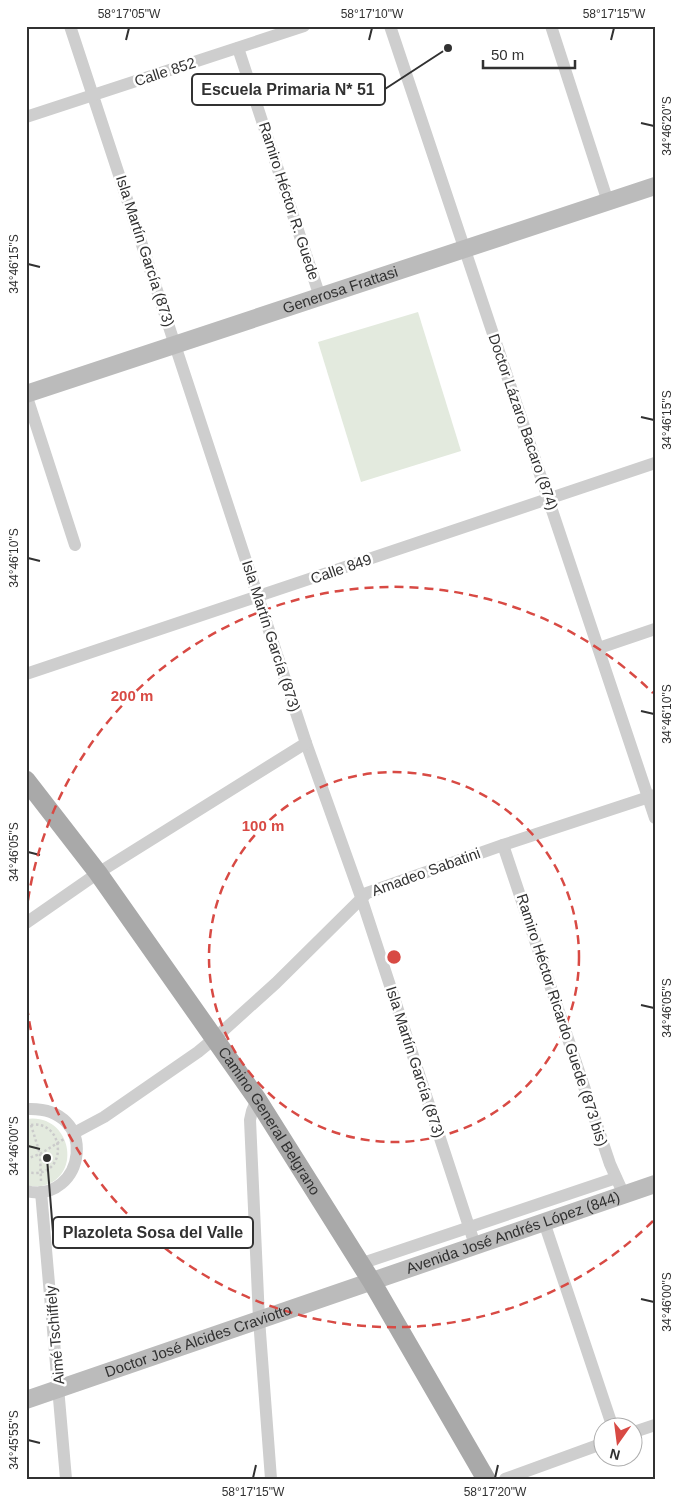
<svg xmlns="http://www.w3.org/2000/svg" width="681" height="1505" font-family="Helvetica,sans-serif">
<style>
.green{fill:#e3eade}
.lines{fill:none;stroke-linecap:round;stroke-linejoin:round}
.path{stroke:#cbcbcb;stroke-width:2.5;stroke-dasharray:2.5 2.5;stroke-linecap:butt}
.street{stroke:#cecece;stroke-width:12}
.secondary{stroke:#bbb;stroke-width:18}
.primary{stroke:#a9a9a9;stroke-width:19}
.ticks{fill:none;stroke:#313131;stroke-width:2}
.ring{fill:none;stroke:#d84a44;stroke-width:2.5;stroke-dasharray:9 6}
.labels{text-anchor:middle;stroke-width:5;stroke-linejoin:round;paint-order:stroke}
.street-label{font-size:15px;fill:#313131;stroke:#fff}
.centre{fill:#d84a44;stroke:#fff;stroke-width:2.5}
.ring-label{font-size:15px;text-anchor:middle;font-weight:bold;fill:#d84a44;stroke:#fff;stroke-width:5;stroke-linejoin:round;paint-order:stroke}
.leader{fill:none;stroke:#313131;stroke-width:2}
.callout-dot{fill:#313131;stroke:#fff;stroke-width:2}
.callout{fill:#fff;stroke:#313131;stroke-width:2}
.callout-label{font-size:16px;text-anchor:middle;font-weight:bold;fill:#313131}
.neatline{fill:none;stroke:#313131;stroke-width:2}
.ticks-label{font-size:12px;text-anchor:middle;fill:#313131}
</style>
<rect width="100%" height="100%" fill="#fff"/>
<g class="green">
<path d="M418,312L461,451L361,482L318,342Z"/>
<path d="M26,1119C71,1112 84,1177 42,1186C37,1187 31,1186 26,1186Z"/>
</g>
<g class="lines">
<g class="path">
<path d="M31,1125L40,1154L41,1181"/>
<path d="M26,1126C66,1114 71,1182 26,1172"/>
<path d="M26,1159L40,1154L64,1139"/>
</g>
<g class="street">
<path d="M70,26L306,743L361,897L475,1245"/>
<path d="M390,26L655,818"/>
<path d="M551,26L608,202"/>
<path d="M238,48L320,297"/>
<path d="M26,117L304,26"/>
<path d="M26,394L75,545"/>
<path d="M599,648L655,629"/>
<path d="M26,674L655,463"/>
<path d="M503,845L610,1164L624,1195"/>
<path d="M26,923L98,873L306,743"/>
<path d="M257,1099L252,1111L250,1120L259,1319L271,1479"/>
<path d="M26,1109C102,1105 85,1205 26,1191"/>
<path d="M74,1133L104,1117L198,1052L215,1038L276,983L367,893L503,845L655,795"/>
<path d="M41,1192L66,1479"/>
<path d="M544,1222L613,1428"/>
<path d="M360,1264L616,1178"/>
<path d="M634,1432L655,1425"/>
<path d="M505,1479L604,1443"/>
</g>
<g class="secondary">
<path id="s1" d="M26,394L655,186"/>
<path id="s2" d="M26,1400L655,1184"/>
</g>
<path class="primary" id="s3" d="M26,780L98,873L257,1099L372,1282L486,1479"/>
</g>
<path class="ticks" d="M126,40L129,28M369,40L372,28M611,40L614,28M641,123L654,126M28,264L40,267M641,417L654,420M28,558L40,561M641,711L654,714M28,852L40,855M641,1005L654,1008M28,1146L40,1149M641,1299L654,1302M28,1440L40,1443M253,1478L256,1465M495,1478L498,1465"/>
<g class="ring">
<circle cx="394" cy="957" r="185"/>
<path d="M653 1221A370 370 0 0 1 26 999M26 915A370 370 0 0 1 653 693"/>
</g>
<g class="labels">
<g class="street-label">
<text transform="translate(165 72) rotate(-18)" y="5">Calle 852</text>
<text transform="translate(289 201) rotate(72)" y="5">Ramiro Héctor R. Guede</text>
<text transform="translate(145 251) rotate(72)" y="5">Isla Martín García (873)</text>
<text dy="5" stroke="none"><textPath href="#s1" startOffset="331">Generosa Frattasi</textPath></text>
<text transform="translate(523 422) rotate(71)" y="5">Doctor Lázaro Bacaro (874)</text>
<text transform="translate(341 569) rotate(-19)" y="5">Calle 849</text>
<text transform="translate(271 636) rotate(72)" y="5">Isla Martín García (873)</text>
<text transform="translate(426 872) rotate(-20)" y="5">Amadeo Sabatini</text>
<text transform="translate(562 1020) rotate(72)" y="5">Ramiro Héctor Ricardo Guede (873 bis)</text>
<text transform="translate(415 1062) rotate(72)" y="5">Isla Martín García (873)</text>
<text dy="5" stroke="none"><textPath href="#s3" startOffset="419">Camino General Belgrano</textPath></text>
<text dy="5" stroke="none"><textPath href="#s2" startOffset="515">Avenida José Andrés López (844)</textPath></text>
<text transform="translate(55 1335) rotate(-95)" y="5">Aimé Tschiffely</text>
<text dy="5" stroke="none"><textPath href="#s2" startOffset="182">Doctor José Alcides Craviotto</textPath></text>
</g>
</g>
<circle cx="394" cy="957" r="8" class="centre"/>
<g class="ring-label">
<text x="132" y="701">200 m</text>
<text x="263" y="831">100 m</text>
</g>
<path class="leader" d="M448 48L385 89M47 1158L53 1232"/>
<g class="callout-dot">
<circle cx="448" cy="48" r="5"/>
<circle cx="47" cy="1158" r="5"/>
</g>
<g class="callout">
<rect x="192" y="74" width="193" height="31" rx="5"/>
<rect x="53" y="1217" width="200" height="31" rx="5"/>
</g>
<g class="callout-label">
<text x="288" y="95">Escuela Primaria N* 51</text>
<text x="153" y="1238">Plazoleta Sosa del Valle</text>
</g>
<rect width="681" height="1505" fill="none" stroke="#ffffff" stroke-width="55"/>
<g transform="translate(618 1442) rotate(194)"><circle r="24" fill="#ffffff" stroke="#adadad"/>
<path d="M0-4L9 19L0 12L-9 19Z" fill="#d84a44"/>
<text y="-8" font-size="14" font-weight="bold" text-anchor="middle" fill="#313131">N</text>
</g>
<path d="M483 60v8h92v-8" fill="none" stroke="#313131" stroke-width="2.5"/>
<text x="491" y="60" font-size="15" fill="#313131" stroke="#ffffff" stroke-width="4" paint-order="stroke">50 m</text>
<rect x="28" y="28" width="626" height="1450" class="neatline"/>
<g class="ticks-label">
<text x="129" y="18">58°17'05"W</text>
<text x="372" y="18">58°17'10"W</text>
<text x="614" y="18">58°17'15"W</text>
<text transform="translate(667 126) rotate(-90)" y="4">34°46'20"S</text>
<text transform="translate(14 264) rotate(-90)" y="4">34°46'15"S</text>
<text transform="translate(667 420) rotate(-90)" y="4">34°46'15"S</text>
<text transform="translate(14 558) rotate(-90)" y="4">34°46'10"S</text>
<text transform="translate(667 714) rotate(-90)" y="4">34°46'10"S</text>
<text transform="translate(14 852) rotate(-90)" y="4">34°46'05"S</text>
<text transform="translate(667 1008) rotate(-90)" y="4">34°46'05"S</text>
<text transform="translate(14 1146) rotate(-90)" y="4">34°46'00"S</text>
<text transform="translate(667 1302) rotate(-90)" y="4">34°46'00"S</text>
<text transform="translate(14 1440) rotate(-90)" y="4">34°45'55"S</text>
<text x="253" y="1496">58°17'15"W</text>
<text x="495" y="1496">58°17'20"W</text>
</g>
</svg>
